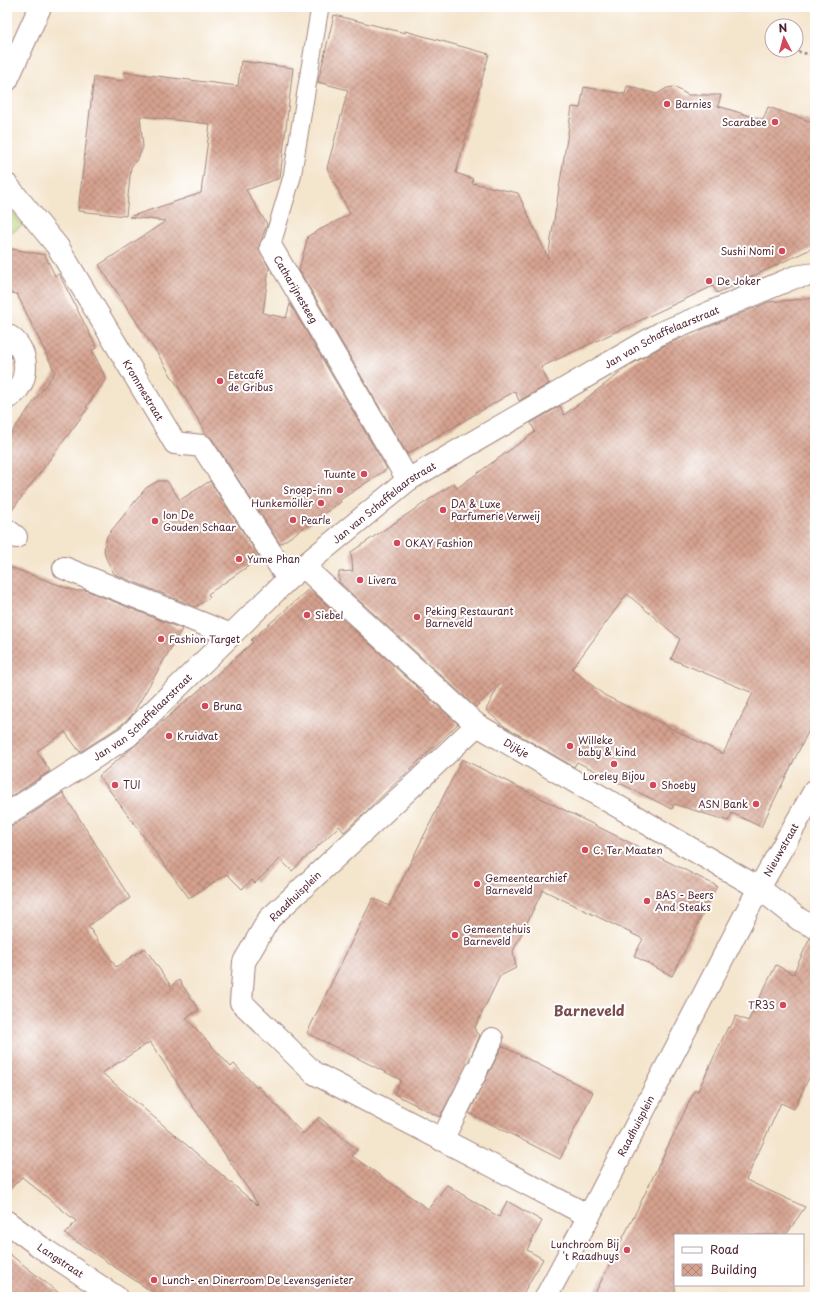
<svg xmlns="http://www.w3.org/2000/svg" width="822" height="1304" font-family="'Playpen Sans',sans-serif">
<style>
.green{fill:#b9d278;stroke:#827852}
.building{fill:url(#building-cross-hatch);fill-rule:evenodd}
.lines{fill:none;stroke-linecap:round;stroke-linejoin:round}
.service-casing{stroke:#9f827c;stroke-width:19}
.pedestrian-casing{stroke:#9f827c;stroke-width:24}
.minor-casing{stroke:#9f827c;stroke-width:24}
.path{stroke:#9f827c;stroke-width:2.5;stroke-dasharray:3 3;stroke-linecap:butt}
.service{stroke:#fff;stroke-width:17}
.pedestrian{stroke:#fff;stroke-width:22}
.minor{stroke:#fff;stroke-width:22}
.poi-dot{fill:#d1495b;stroke:#fff;stroke-width:1.5}
.labels{text-anchor:middle;stroke-width:4;stroke-linejoin:round;paint-order:stroke}
.poi-label{font-size:10px;fill:#4a1f2b;stroke:#fff;text-anchor:start}
.street-label{font-size:10px;fill:#4a1f2b;stroke:#fff}
.district-label{font-size:14px;font-weight:bold;fill:#7b4d4e;stroke:#fff}
</style>
<defs>
<pattern id="building-cross-hatch" width="8" height="8" patternUnits="userSpaceOnUse"><rect width="8" height="8" fill="#d5a28f"/><path d="M0 0l8 8M0 8l8-8" fill="none" stroke="#af8375"/></pattern>
</defs>
<rect width="100%" height="100%" fill="#fff"/>
<filter id="ink" filterUnits="userSpaceOnUse"><feTurbulence type="fractalNoise" baseFrequency=".025" numOctaves="2"/><feDisplacementMap in="SourceGraphic" scale="8" xChannelSelector="R" yChannelSelector="G"/><feConvolveMatrix kernelMatrix="1 2 1 2 8 2 1 2 1" color-interpolation-filters="sRGB"/></filter>
<filter id="wash" filterUnits="userSpaceOnUse"><feTurbulence type="fractalNoise" baseFrequency=".012" numOctaves="4" result="noise"/><feDisplacementMap in="SourceGraphic" scale="16" xChannelSelector="R" yChannelSelector="G"/><feGaussianBlur stdDeviation="0.9" result="paint"/><feColorMatrix in="noise" values="0 0 0 0 0 0 0 0 0 0 0 0 0 0 0 0 0 1.4 0 .05"/><feComposite in="paint" operator="in"/></filter>
<g filter="url(#wash)">
<rect width="100%" height="100%" fill="#f4e5cd"/>
<path class="green" d="M7,206L23,225L13,232L7,231Z"/>
<g id="blocks">
<g class="building">
<path d="M334,15L405,33V31L489,54L456,173L473,179L472,183L518,193L548,258L572,107L580,108L584,87L625,94L627,86L657,94L667,88L674,87L688,95H721L718,106L763,120L768,107L815,123V247L717,293L713,286L541,367L549,384L519,401L515,391L407,454L299,270L308,236L350,214L327,168L348,90L318,82Z"/>
<path d="M241,61L293,68L280,178L246,190L267,224L259,247L269,268L263,313L286,318L290,304L387,469L340,500L341,502L280,544L212,439L205,434L203,430L204,429L159,356L99,265L166,221L129,217L201,193L210,124L140,116L143,147L138,158L131,167L126,216L78,211L94,77L123,81L124,72L238,86Z"/>
<path d="M7,248L45,255L55,276L59,274L97,348L92,350L106,379L86,407L88,408L7,517V439L55,372L17,294L7,292Z"/>
<path d="M815,298V718L761,827L732,813L728,821L674,804L672,809L577,762L574,767L504,726L486,710L500,683L476,707L339,582V572L353,571L351,552L454,483L457,488L535,432L531,423L560,406L564,415L632,364L667,344L769,302ZM627,594L680,639L671,659L753,693L723,754L604,695L572,669Z"/>
<path d="M158,481H167L180,500L210,481L260,558L208,594L210,597L196,607L114,574L106,558L104,550L107,536L146,488Z"/>
<path d="M7,566L67,588L77,591L85,590L182,629L132,715L120,726L80,752L65,732L37,751L50,771L7,799Z"/>
<path d="M309,589L458,724L344,832L339,826L292,871L280,859L255,883L252,880L242,889L227,874L189,898L99,776L204,686L253,642L251,640Z"/>
<path d="M462,759L717,886L672,976L634,956L643,939L543,890L513,951L516,968L500,976L474,1029L476,1030L475,1032L480,1035L469,1061L440,1117L394,1094L401,1080L307,1033L373,898L389,906Z"/>
<path d="M63,793L130,898L88,926L116,967L145,948L171,986L179,980L199,1010L186,1018L231,1067L234,1064L257,1088L258,1086L303,1134L319,1117L357,1150L352,1156L428,1209L447,1185L499,1217L507,1201L542,1221L527,1250L543,1259L521,1297H160L65,1234L76,1221L22,1177L7,1192V826L14,825ZM150,1042L258,1204L257,1205L102,1073Z"/>
<path d="M810,938L815,939V1065L794,1109L781,1103L746,1180L805,1207L786,1235H675V1297H593L638,1208L695,1090L698,1091L728,1027L730,1028L736,1016L748,1021L776,965L793,974Z"/>
<path d="M502,1046L593,1092L560,1159L469,1113Z"/>
<path d="M7,1252L64,1297H7Z"/>
</g>
</g>
</g>
<g filter="url(#ink)">
<use href="#blocks" fill-opacity="0" stroke="#9f827c" stroke-width="1"/>
<g class="lines">
<defs>
<path id="service" d="M271,247L292,177L320,7"/>
<g id="pedestrian">
<path id="s1" d="M271,247L408,480"/>
<path d="M175,443L202,446L288,579"/>
<path id="s2" d="M304,567L477,725L759,888"/>
<path d="M64,568L231,635"/>
<path d="M422,777L477,725"/>
<path id="s3" d="M7,814L128,736L288,579L408,480L661,333L795,277L815,274"/>
<path id="s4" d="M7,1222L42,1248L116,1297"/>
<path d="M546,1297L589,1216"/>
</g>
<g id="minor">
<path d="M7,80L40,7"/>
<path id="s5" d="M7,185L58,247L175,443"/>
<path d="M7,335C31,348 31,386 7,398"/>
<path d="M7,530L16,537"/>
<path id="s6" d="M422,777L269,919L244,962L241,1002L314,1073L589,1216L759,888L815,790"/>
<path d="M759,888L800,920L815,927"/>
<path d="M481,1062L492,1039"/>
<path d="M442,1140L477,1070"/>
</g>
</defs>
<use href="#service" class="service-casing"/>
<use href="#pedestrian" class="pedestrian-casing"/>
<use href="#minor" class="minor-casing"/>
<path class="path" d="M792,50L815,56"/>
<use href="#service" class="service"/>
<use href="#pedestrian" class="pedestrian"/>
<use href="#minor" class="minor"/>
</g>
</g>
<g class="poi-dot">
<circle cx="667" cy="104" r="4"/>
<circle cx="775" cy="122" r="4"/>
<circle cx="782" cy="251" r="4"/>
<circle cx="709" cy="281" r="4"/>
<circle cx="220" cy="381" r="4"/>
<circle cx="364" cy="474" r="4"/>
<circle cx="340" cy="490" r="4"/>
<circle cx="321" cy="503" r="4"/>
<circle cx="443" cy="510" r="4"/>
<circle cx="293" cy="520" r="4"/>
<circle cx="155" cy="521" r="4"/>
<circle cx="397" cy="543" r="4"/>
<circle cx="239" cy="559" r="4"/>
<circle cx="360" cy="580" r="4"/>
<circle cx="307" cy="615" r="4"/>
<circle cx="417" cy="617" r="4"/>
<circle cx="161" cy="639" r="4"/>
<circle cx="205" cy="706" r="4"/>
<circle cx="169" cy="736" r="4"/>
<circle cx="570" cy="746" r="4"/>
<circle cx="614" cy="764" r="4"/>
<circle cx="115" cy="785" r="4"/>
<circle cx="653" cy="785" r="4"/>
<circle cx="756" cy="804" r="4"/>
<circle cx="585" cy="850" r="4"/>
<circle cx="477" cy="884" r="4"/>
<circle cx="647" cy="901" r="4"/>
<circle cx="455" cy="935" r="4"/>
<circle cx="783" cy="1005" r="4"/>
<circle cx="627" cy="1250" r="4"/>
<circle cx="154" cy="1280" r="4"/>
</g>
<g class="labels">
<g class="poi-label">
<text x="675" y="108">Barnies</text>
<text x="767" y="126" text-anchor="end">Scarabee</text>
<text x="774" y="255" text-anchor="end">Sushi Nomi</text>
<text x="717" y="285">De Joker</text>
<text x="228" y="379">Eetcafé<tspan x="228" dy="12">de Gribus</tspan></text>
<text x="356" y="478" text-anchor="end">Tuunte</text>
<text x="332" y="494" text-anchor="end">Snoep-inn</text>
<text x="313" y="507" text-anchor="end">Hunkemöller</text>
<text x="451" y="508">DA &amp; Luxe<tspan x="451" dy="12">Parfumerie Verweij</tspan></text>
<text x="163" y="519">lon De<tspan x="163" dy="12">Gouden Schaar</tspan></text>
<text x="301" y="524">Pearle</text>
<text x="405" y="547">OKAY Fashion</text>
<text x="247" y="563">Yume Phan</text>
<text x="368" y="584">Livera</text>
<text x="425" y="615">Peking Restaurant<tspan x="425" dy="12">Barneveld</tspan></text>
<text x="315" y="619">Siebel</text>
<text x="169" y="643">Fashion Target</text>
<text x="213" y="710">Bruna</text>
<text x="177" y="740">Kruidvat</text>
<text x="578" y="744">Willeke<tspan x="578" dy="12">baby &amp; kind</tspan></text>
<text x="614" y="780" text-anchor="middle">Loreley Bijou</text>
<text x="123" y="789">TUI</text>
<text x="661" y="789">Shoeby</text>
<text x="748" y="808" text-anchor="end">ASN Bank</text>
<text x="593" y="854">C. Ter Maaten</text>
<text x="485" y="882">Gemeentearchief<tspan x="485" dy="12">Barneveld</tspan></text>
<text x="655" y="899">BAS - Beers<tspan x="655" dy="12">And Steaks</tspan></text>
<text x="463" y="933">Gemeentehuis<tspan x="463" dy="12">Barneveld</tspan></text>
<text x="775" y="1009" text-anchor="end">TR3S</text>
<text x="619" y="1248" text-anchor="end">Lunchroom Bij<tspan x="619" dy="12">'t Raadhuys</tspan></text>
<text x="162" y="1284">Lunch- en Dinerroom De Levensgenieter</text>
</g>
<g class="street-label">
<text dy="4" stroke="none"><textPath href="#s1" startOffset="49">Catharijnesteeg</textPath></text>
<text dy="4" stroke="none"><textPath href="#s3" startOffset="815">Jan van Schaffelaarstraat</textPath></text>
<text dy="4" stroke="none"><textPath href="#s5" startOffset="247">Krommestraat</textPath></text>
<text dy="4" stroke="none"><textPath href="#s3" startOffset="491">Jan van Schaffelaarstraat</textPath></text>
<text dy="4" stroke="none"><textPath href="#s3" startOffset="167">Jan van Schaffelaarstraat</textPath></text>
<text dy="4" stroke="none"><textPath href="#s2" startOffset="280">Dijkje</textPath></text>
<text dy="4" stroke="none"><textPath href="#s6" startOffset="1124">Nieuwstraat</textPath></text>
<text transform="translate(295 896) rotate(-44)" y="4">Raadhuisplein</text>
<text dy="4" stroke="none"><textPath href="#s6" startOffset="812">Raadhuisplein</textPath></text>
<text dy="4" stroke="none"><textPath href="#s4" startOffset="66">Langstraat</textPath></text>
</g>
<g class="district-label">
<text x="589" y="1016">Barneveld</text>
</g>
</g>
<rect width="822" height="1304" fill="none" stroke="#fff" stroke-width="24"/>
<rect x="674" y="1234" width="130" height="52" fill="#ffffff" stroke="#b7a5aa"/>
<rect x="682" y="1247" width="20" height="6" fill="#ffffff" stroke="#b7a5aa"/>
<text x="710" y="1254" font-size="12" fill="#4a1f2b">Road</text>
<rect x="682" y="1264" width="20" height="12" fill="url(#building-cross-hatch)" stroke="#b7a5aa"/>
<text x="710" y="1274" font-size="12" fill="#4a1f2b">Building</text>
<g transform="translate(784 38) rotate(354)"><circle r="19" fill="#ffffff" stroke="#b7a5aa"/>
<path d="M0-3L7 15L0 10L-7 15Z" fill="#d1495b"/>
<text y="-6" font-size="11" font-weight="bold" text-anchor="middle" fill="#4a1f2b">N</text>
</g>
</svg>
